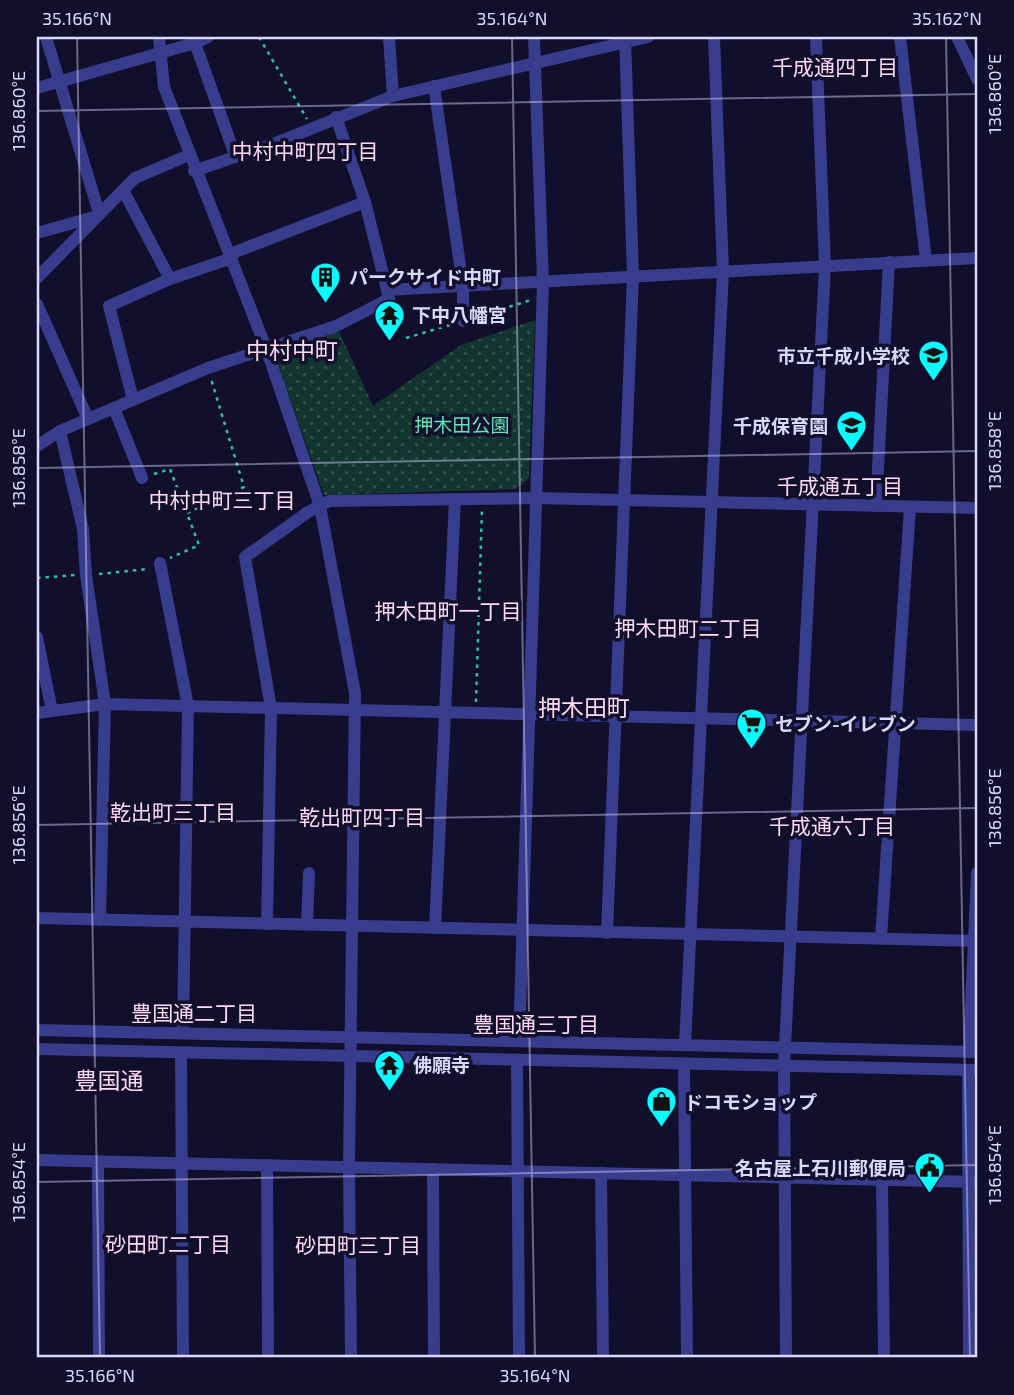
<svg xmlns="http://www.w3.org/2000/svg" width="1014" height="1395" font-family="'Exo 2','Noto Sans JP',sans-serif">
<style>
.park{fill:url(#park-dots)}
.lines{fill:none;stroke-linecap:round;stroke-linejoin:round}
.path{stroke:#29c3ab;stroke-width:2.5;stroke-dasharray:3.5 5;stroke-linecap:butt}
.minor{stroke:#373c8c;stroke-width:12}
.ticks{fill:none;stroke:#d9d8ff;stroke-width:2;stroke-opacity:0.45}
.labels{text-anchor:middle;stroke-width:7;stroke-linejoin:round;paint-order:stroke}
.poi-label{font-size:19px;font-weight:bold;fill:#d9d8ff;stroke:#110f2b;text-anchor:start}
.park-label{font-size:19px;fill:#5ce7b8;stroke:#110f2b}
.neighbourhood-label{font-size:21px;fill:#ffdaf5;stroke:#110f2b}
.quarter-label{font-size:23px;fill:#ffdaf5;stroke:#110f2b}
.neatline{fill:none;stroke:#d9d8ff;stroke-width:2.5}
.ticks-label{font-size:18px;text-anchor:middle;fill:#d9d8ff}
</style>
<defs>
<pattern id="park-dots" width="8" height="8" patternUnits="userSpaceOnUse" patternTransform="scale(1.75)"><rect width="8" height="8" fill="#123530"/><path d="M2 2h.1M6 6h.1" fill="none" stroke="#34524f" stroke-width="1.8" stroke-linecap="round"/></pattern>
</defs>
<rect width="100%" height="100%" fill="#110f2b"/>
<path class="park" d="M535,320L529,478L516,489L324,495L274,353L276,348L338,329L373,406L461,345Z"/>
<g class="lines">
<g class="path">
<path d="M259,37L307,119"/>
<path d="M477,317L531,300"/>
<path d="M406,338L450,325"/>
<path d="M154,474L170,469L199,545L170,558"/>
<path d="M187,513L244,487L211,379"/>
<path d="M99,574L148,569"/>
<path d="M37,578L75,575"/>
<path d="M476,702L482,509"/>
</g>
<g class="minor">
<path d="M46,37L99,213"/>
<path d="M159,37L164,87L266,348L320,506L355,693L349,1167L351,1358"/>
<path d="M389,37L393,96"/>
<path d="M900,37L926,260"/>
<path d="M957,37L977,79"/>
<path d="M195,43L235,155"/>
<path d="M434,86L463,286V321"/>
<path d="M37,88L195,43L208,37"/>
<path d="M336,117L365,202L387,290"/>
<path d="M194,171L273,144L393,96L648,37"/>
<path d="M123,190L170,279"/>
<path d="M37,233L94,217"/>
<path d="M230,254L365,202"/>
<path d="M37,278L135,178L189,155"/>
<path d="M37,304L88,419"/>
<path d="M133,400L109,306L170,279L232,258"/>
<path d="M114,408L142,478"/>
<path d="M60,431L83,529L86,575L105,704L100,920"/>
<path d="M37,446L60,431L208,368L336,326L389,299L387,290L977,258"/>
<path d="M876,506L889,262"/>
<path d="M160,563L188,706L183,1033"/>
<path d="M37,637L52,711"/>
<path d="M37,713L105,704L977,725"/>
<path d="M37,918L977,941"/>
<path d="M267,924L271,708L245,557L308,512L329,501L536,498L977,508"/>
<path d="M307,924L309,873"/>
<path d="M435,928L455,499"/>
<path d="M607,933L633,276L625,37"/>
<path d="M881,938L910,507"/>
<path d="M37,1030L977,1052"/>
<path d="M519,1041L543,282L534,37"/>
<path d="M685,1044L723,271L714,37"/>
<path d="M37,1049L977,1070"/>
<path d="M969,1052L977,873"/>
<path d="M181,1053L183,1358"/>
<path d="M517,1060L519,1358"/>
<path d="M684,1065L687,1358"/>
<path d="M968,1070L969,1358"/>
<path d="M37,1160L977,1182"/>
<path d="M98,1161L99,1358"/>
<path d="M267,1165L268,1358"/>
<path d="M433,1169L434,1358"/>
<path d="M601,1173L603,1358"/>
<path d="M882,1179L884,1358"/>
<path d="M786,1358L784,1066L825,266L816,37"/>
</g>
</g>
<path class="ticks" d="M77,37L100,1358M512,37L535,1358M946,37L970,1358M37,111L977,94M37,468L977,451M37,825L977,808M37,1182L977,1165"/>
<defs>
<symbol id="building-pin" viewBox="-11 -11 22 30"><path d="M0 17L-7.5 6A9.5 9.5 0 1 1 7.5 6Z" fill="#04fdff" stroke="#110f2b"/><path d="M-4-6H4V6H1V3H-1V6H-4ZM-2.5-4.3h1.7v1.8h-1.7ZM.8-4.3h1.7v1.8H.8ZM-2.5-1h1.7V.8h-1.7ZM.8-1h1.7V.8H.8Z" fill="#111"/></symbol>
<symbol id="temple-pin" viewBox="-11 -11 22 30"><path d="M0 17L-7.5 6A9.5 9.5 0 1 1 7.5 6Z" fill="#04fdff" stroke="#110f2b"/><path d="M0-6L5-2H3V0L6.5 2.5H4V6H1.5V3h-3V6H-4V2.5H-6.5L-3 0V-2H-5Z" fill="#111"/></symbol>
<symbol id="school-pin" viewBox="-11 -11 22 30"><path d="M0 17L-7.5 6A9.5 9.5 0 1 1 7.5 6Z" fill="#04fdff" stroke="#110f2b"/><path d="M0-5L7-2L0 1L-7-2ZM-4 1L0 2.5L4 1V4Q0 6-4 4Z" fill="#111"/></symbol>
<symbol id="supermarket-pin" viewBox="-11 -11 22 30"><path d="M0 17L-7.5 6A9.5 9.5 0 1 1 7.5 6Z" fill="#04fdff" stroke="#110f2b"/><path d="M-6-5.5h2.5l.6 2H6L4.5 2H-2.5L-4.4-4H-6ZM-1.5 3.2a1.3 1.3 0 1 0 .1 0ZM3 3.2a1.3 1.3 0 1 0 .1 0Z" fill="#111"/></symbol>
<symbol id="shop-pin" viewBox="-11 -11 22 30"><path d="M0 17L-7.5 6A9.5 9.5 0 1 1 7.5 6Z" fill="#04fdff" stroke="#110f2b"/><path d="M-5-2.5h2.3a2.7 3.5 0 0 1 5.4 0H5L5.5 6h-11ZM-1.5-2.5h3a1.5 2.3 0 0 0-3 0Z" fill="#111"/></symbol>
<symbol id="civic-pin" viewBox="-11 -11 22 30"><path d="M0 17L-7.5 6A9.5 9.5 0 1 1 7.5 6Z" fill="#04fdff" stroke="#110f2b"/><path d="M-.6-6.5H3V-4.5H.6V-3L4-1V1h2V6H-6V1h2V-1L-.6-3ZM-1.2 2.5V6h2.4V2.5Z" fill="#111"/></symbol>
</defs>
<g fill-rule="evenodd">
<use href="#building-pin" x="308" y="260" width="35" height="47"/>
<use href="#temple-pin" x="372" y="298" width="35" height="47"/>
<use href="#school-pin" x="916" y="338" width="35" height="47"/>
<use href="#school-pin" x="834" y="408" width="35" height="47"/>
<use href="#supermarket-pin" x="734" y="706" width="35" height="47"/>
<use href="#temple-pin" x="372" y="1048" width="35" height="47"/>
<use href="#shop-pin" x="644" y="1084" width="35" height="47"/>
<use href="#civic-pin" x="912" y="1150" width="35" height="47"/>
</g>
<g class="labels">
<g class="poi-label">
<text x="349" y="284">パークサイド中町</text>
<text x="412" y="322">下中八幡宮</text>
<text x="910" y="363" text-anchor="end">市立千成小学校</text>
<text x="828" y="433" text-anchor="end">千成保育園</text>
<text x="775" y="731">セブン-イレブン</text>
<text x="413" y="1072">佛願寺</text>
<text x="684" y="1109">ドコモショップ</text>
<text x="906" y="1175" text-anchor="end">名古屋上石川郵便局</text>
</g>
<g class="park-label">
<text x="462" y="432">押木田公園</text>
</g>
<g class="neighbourhood-label">
<text x="835" y="75">千成通四丁目</text>
<text x="305" y="159">中村中町四丁目</text>
<text x="840" y="494">千成通五丁目</text>
<text x="222" y="508">中村中町三丁目</text>
<text x="448" y="619">押木田町一丁目</text>
<text x="688" y="636">押木田町二丁目</text>
<text x="173" y="820">乾出町三丁目</text>
<text x="362" y="825">乾出町四丁目</text>
<text x="832" y="834">千成通六丁目</text>
<text x="194" y="1021">豊国通二丁目</text>
<text x="536" y="1032">豊国通三丁目</text>
<text x="168" y="1252">砂田町二丁目</text>
<text x="358" y="1253">砂田町三丁目</text>
</g>
<g class="quarter-label">
<text x="292" y="359">中村中町</text>
<text x="584" y="716">押木田町</text>
<text x="109" y="1089">豊国通</text>
</g>
</g>
<rect width="1014" height="1395" fill="none" stroke="#110f2b" stroke-width="77"/>
<rect x="38" y="38" width="938" height="1318" class="neatline"/>
<g class="ticks-label">
<text x="77" y="25">35.166°N</text>
<text x="512" y="25">35.164°N</text>
<text x="947" y="25">35.162°N</text>
<text transform="translate(995 94) rotate(-90)" y="6">136.860°E</text>
<text transform="translate(19 111) rotate(-90)" y="6">136.860°E</text>
<text transform="translate(995 451) rotate(-90)" y="6">136.858°E</text>
<text transform="translate(19 468) rotate(-90)" y="6">136.858°E</text>
<text transform="translate(995 808) rotate(-90)" y="6">136.856°E</text>
<text transform="translate(19 825) rotate(-90)" y="6">136.856°E</text>
<text transform="translate(995 1165) rotate(-90)" y="6">136.854°E</text>
<text transform="translate(19 1182) rotate(-90)" y="6">136.854°E</text>
<text x="100" y="1382">35.166°N</text>
<text x="535" y="1382">35.164°N</text>
</g>
</svg>
